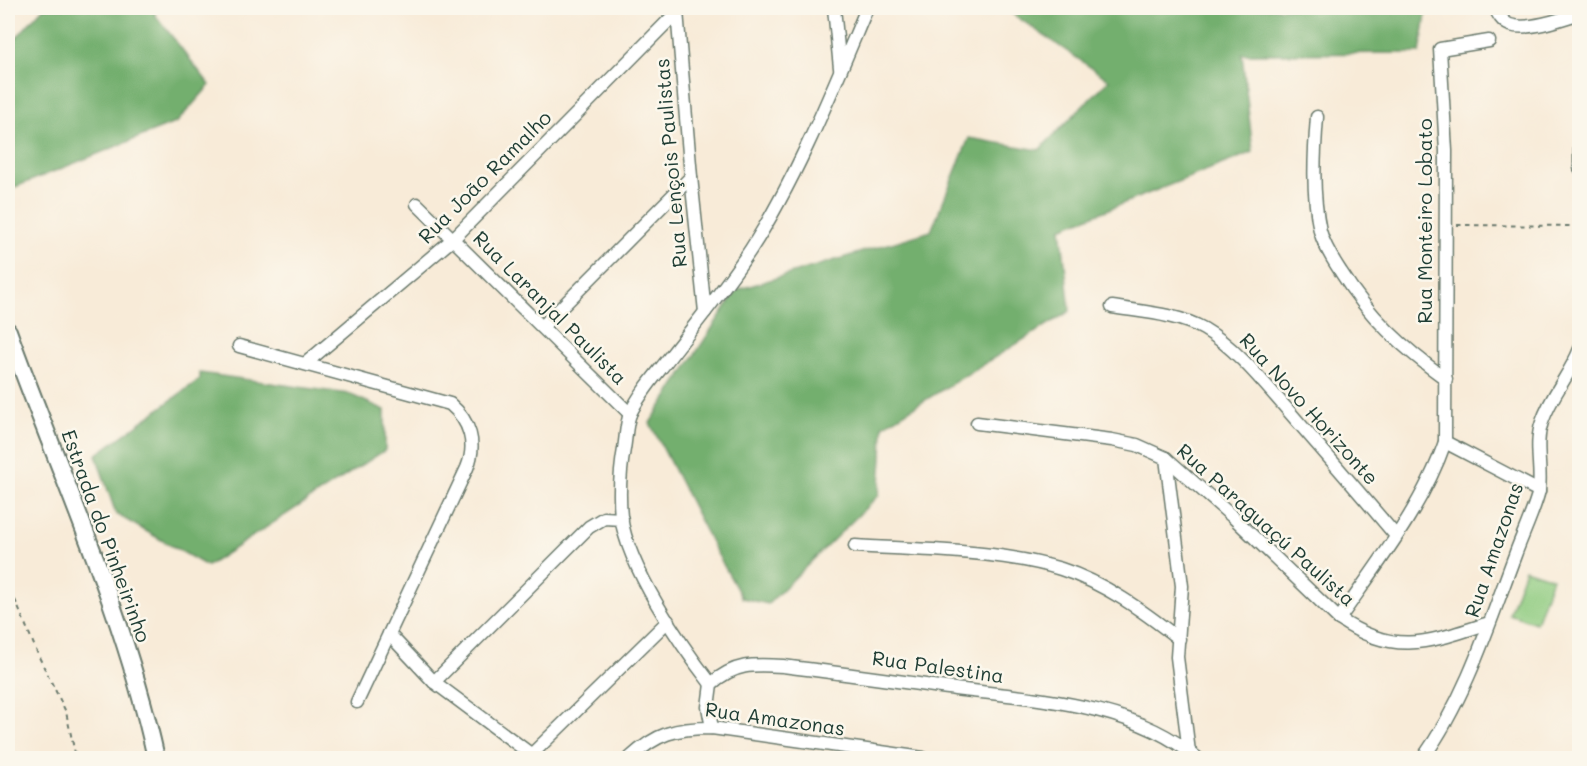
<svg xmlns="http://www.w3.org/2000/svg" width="1587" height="766" font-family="Mali,sans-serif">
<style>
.green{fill:#8fcb80;stroke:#57845a;stroke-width:1.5}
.forest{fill:#73af6e;stroke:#497651;stroke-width:1.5}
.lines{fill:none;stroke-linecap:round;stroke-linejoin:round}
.minor-casing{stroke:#6b7a6d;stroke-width:15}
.major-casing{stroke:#6b7a6d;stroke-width:20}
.path{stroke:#6b7a6d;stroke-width:2;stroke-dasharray:4.5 4.5;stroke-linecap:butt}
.minor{stroke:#fff;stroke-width:12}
.major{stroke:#fff;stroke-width:16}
.labels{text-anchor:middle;stroke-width:5;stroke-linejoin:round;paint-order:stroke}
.street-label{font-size:20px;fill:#1f3d34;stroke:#fbf7ec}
</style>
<rect width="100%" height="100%" fill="#fbf7ec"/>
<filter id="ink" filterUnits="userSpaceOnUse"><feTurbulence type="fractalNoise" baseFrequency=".0167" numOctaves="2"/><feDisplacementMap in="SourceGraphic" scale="12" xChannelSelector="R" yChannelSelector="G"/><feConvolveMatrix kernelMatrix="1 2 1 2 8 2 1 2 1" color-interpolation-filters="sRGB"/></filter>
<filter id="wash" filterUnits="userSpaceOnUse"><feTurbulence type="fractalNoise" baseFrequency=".008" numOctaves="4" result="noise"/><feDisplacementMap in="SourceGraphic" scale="24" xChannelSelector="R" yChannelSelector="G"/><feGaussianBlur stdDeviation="1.35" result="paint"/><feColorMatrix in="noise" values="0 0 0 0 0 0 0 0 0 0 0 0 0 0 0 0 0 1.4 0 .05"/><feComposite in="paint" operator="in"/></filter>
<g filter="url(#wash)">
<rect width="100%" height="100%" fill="#f8ebd8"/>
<path class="green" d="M1525,569L1552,578L1536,623L1509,614Z"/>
<g class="forest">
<path d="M43,8H153L156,16L210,85L177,122L8,190V47Z"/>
<path d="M1004,8H1427L1420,53L1242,54L1253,152L1061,228L1070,311L883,426L882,459L879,495L768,604L742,598L714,548L650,423L737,290L931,231L969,138L1039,150L1109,80Z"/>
<path d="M200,373L349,394L385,410V450L207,566L116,514L96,455L200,379Z"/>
</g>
</g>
<g filter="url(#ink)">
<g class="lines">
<defs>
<g id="minor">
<path d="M834,8L840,68"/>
<path d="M1495,8C1498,14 1502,22 1510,25C1528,31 1562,19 1580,13"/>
<path d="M677,11L691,177L705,312"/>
<path d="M1580,110V168"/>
<path d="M1317,117C1314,155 1312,194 1320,231C1324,246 1333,260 1341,272C1369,317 1403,348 1446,379"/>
<path d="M417,204L630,414"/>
<path d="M1112,307C1142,312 1178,314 1204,329C1235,347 1263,382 1286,408C1323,451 1360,493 1396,536"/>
<path d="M542,327L691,177"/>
<path d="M239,346L450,404C470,421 477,444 467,468L357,702"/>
<path d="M306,363L453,239L681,8"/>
<path d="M977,423L1112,440L1137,445L1166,458L1234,518L1339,619C1395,657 1430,642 1489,623"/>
<path d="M1445,442L1539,491"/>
<path d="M1166,458L1182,586L1177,657L1189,752"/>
<path d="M855,546C920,550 1000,550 1061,569C1105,583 1143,611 1179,639"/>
<path d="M1339,619C1378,563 1423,506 1445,442L1446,151L1440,49L1489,41"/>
<path d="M389,634L434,682L532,755"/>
<path d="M434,682L589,527L604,518L622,519"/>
<path d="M711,684C680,644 628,567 621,517C619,495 620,471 624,449C626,438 626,424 630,414C639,394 656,375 669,358C697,322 726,287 751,249C798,176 833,88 867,8"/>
<path d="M712,728L708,707L711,684C735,663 753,664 783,666C840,673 897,681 955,689C1035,699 1133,703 1197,758"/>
<path d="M528,758L668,621"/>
<path d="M630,758C657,733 676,728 712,728L923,758"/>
<path d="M1423,758C1466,698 1489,624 1515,555C1521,538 1536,506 1539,490C1542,468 1534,444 1542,422C1551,395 1570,375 1580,349"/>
</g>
<path id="major" d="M8,331C59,472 124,611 156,758"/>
</defs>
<use href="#minor" class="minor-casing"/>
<use href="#major" class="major-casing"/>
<g class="path">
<path d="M1457,225L1580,226"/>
<path d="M8,583L39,657L66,712L76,758"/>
</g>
<use href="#minor" class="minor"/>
<use href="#major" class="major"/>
</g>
</g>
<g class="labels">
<g class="street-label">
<text transform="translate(671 163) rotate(-95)" y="7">Rua Lençois Paulistas</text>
<text transform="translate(485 177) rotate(-45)" y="7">Rua João Ramalho</text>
<text transform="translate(1425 221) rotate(-90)" y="7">Rua Monteiro Lobato</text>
<text transform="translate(550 308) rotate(45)" y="7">Rua Laranjal Paulista</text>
<text transform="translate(1309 409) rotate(48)" y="7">Rua Novo Horizonte</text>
<text transform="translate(1266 525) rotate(42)" y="7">Rua Paraguaçú Paulista</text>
<text transform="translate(106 536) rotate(70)" y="7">Estrada do Pinheirinho</text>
<text transform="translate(1494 550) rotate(-71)" y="7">Rua Amazonas</text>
<text transform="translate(938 667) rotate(8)" y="7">Rua Palestina</text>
<text transform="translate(775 719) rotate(8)" y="7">Rua Amazonas</text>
</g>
</g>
<rect width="1587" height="766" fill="none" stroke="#fbf7ec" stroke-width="30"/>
</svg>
